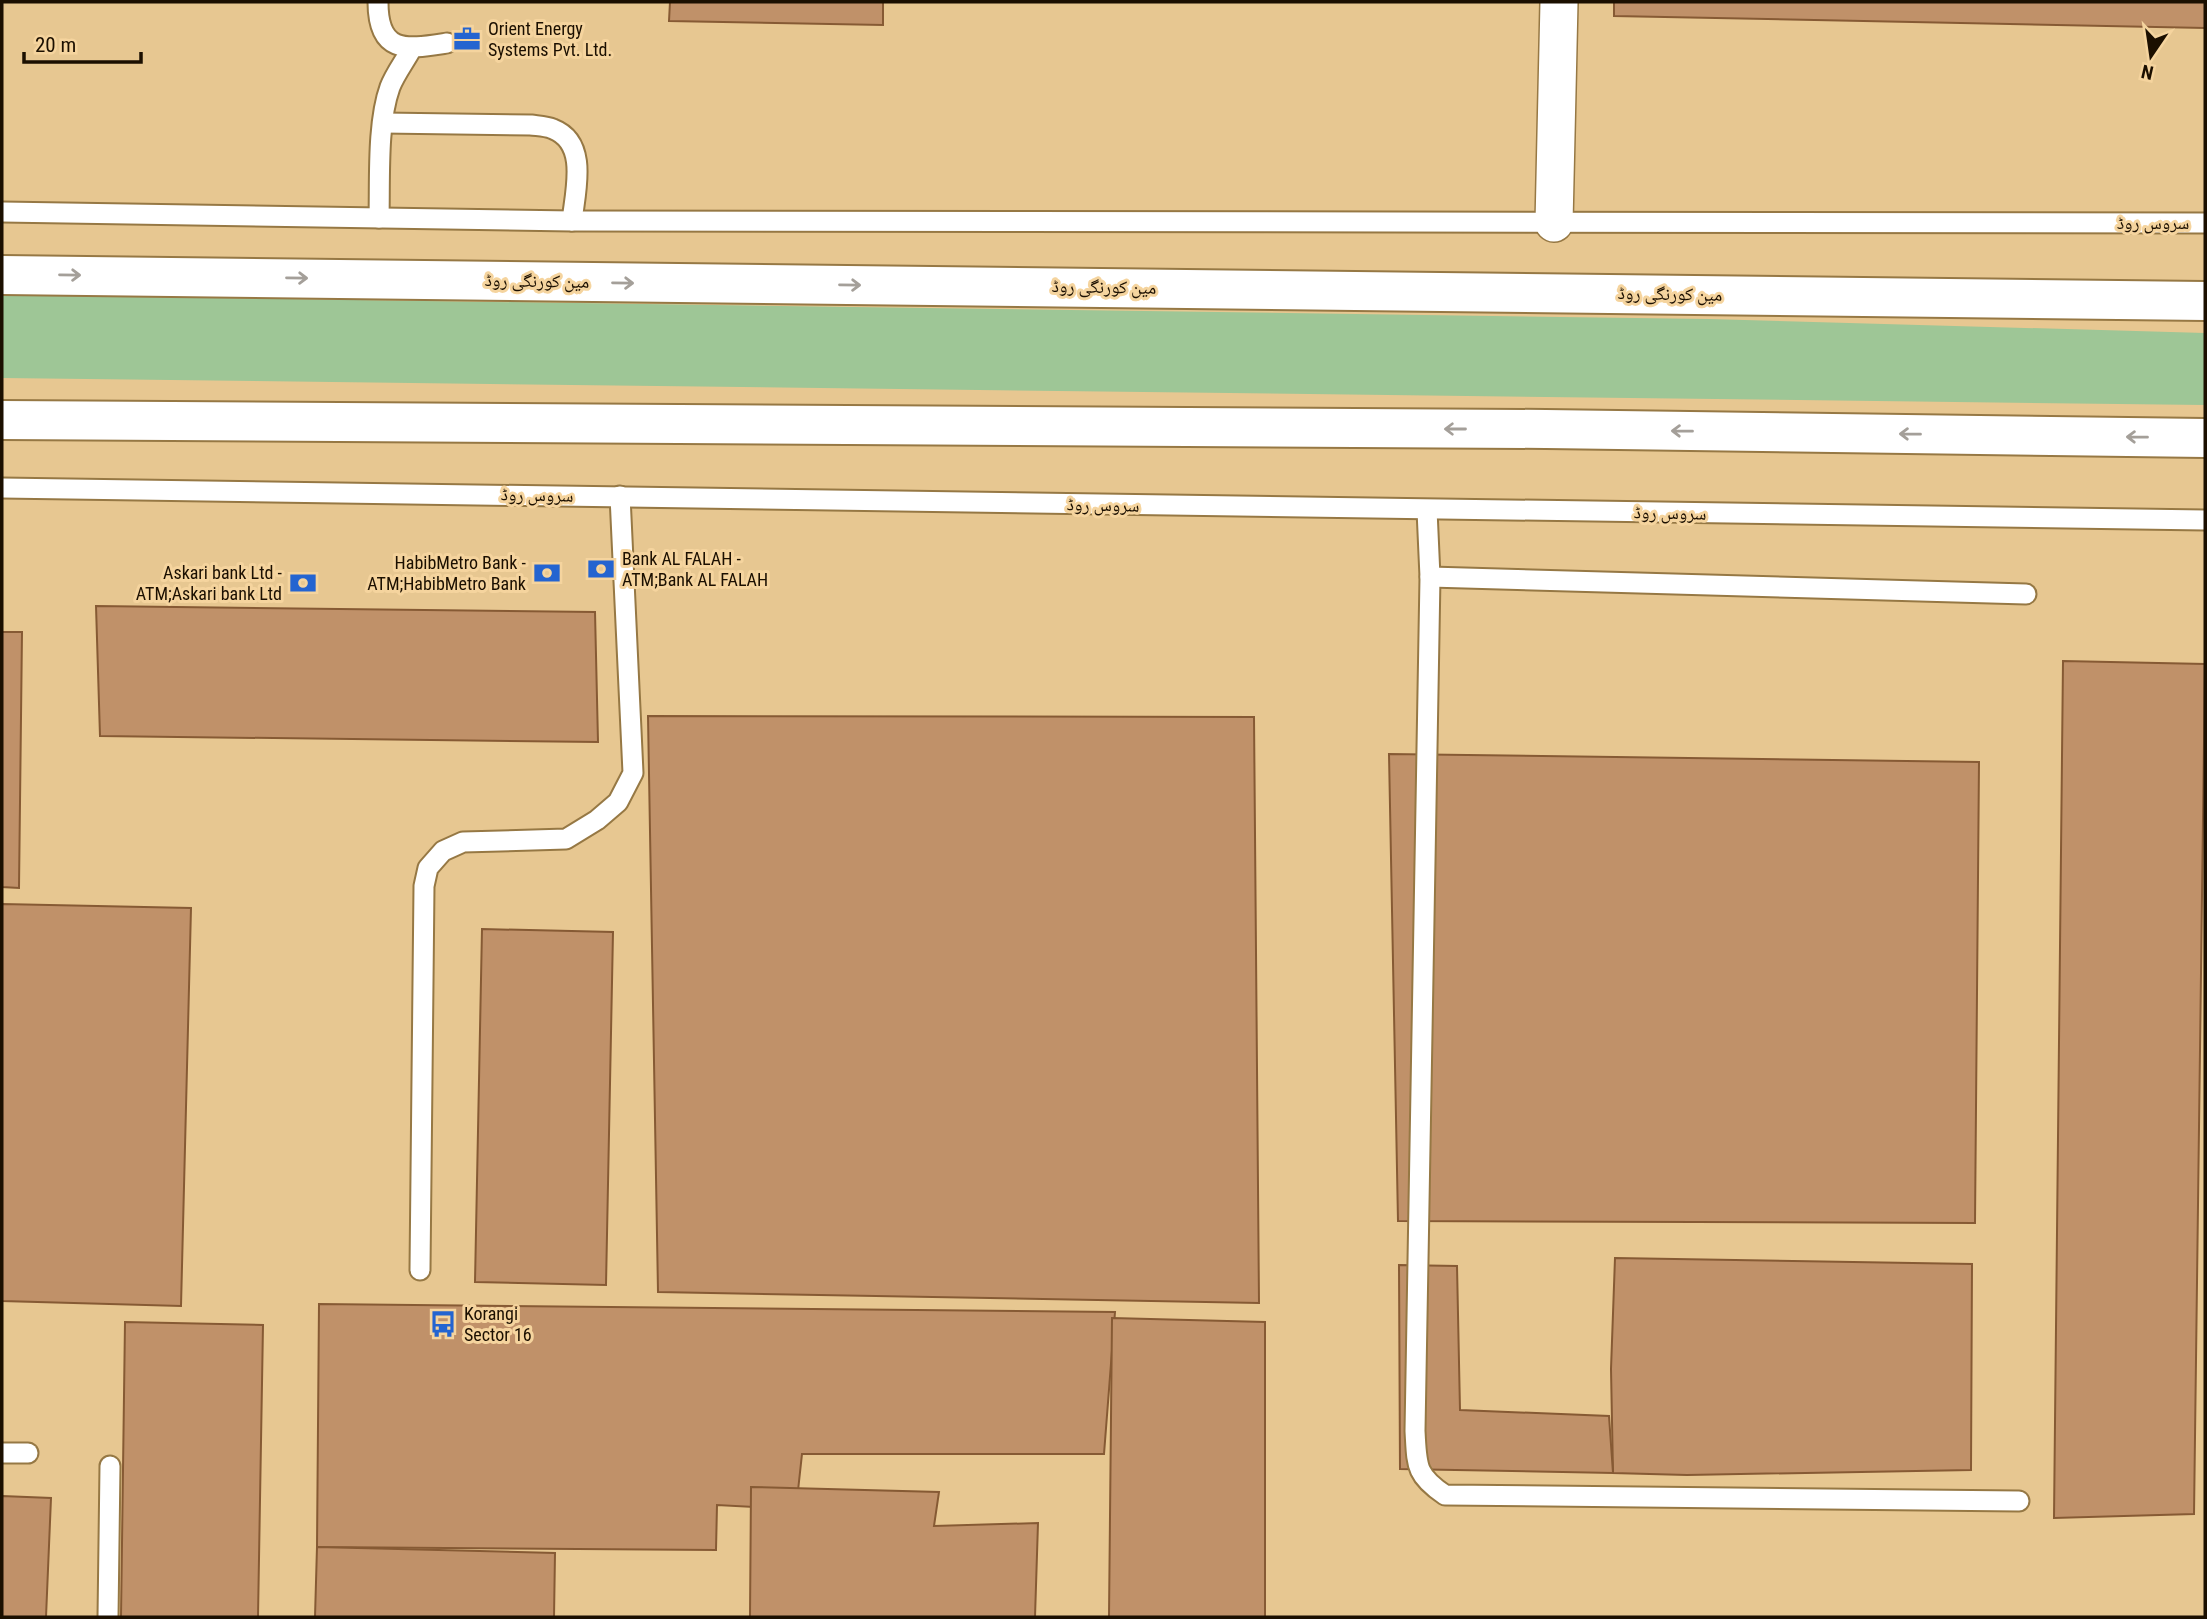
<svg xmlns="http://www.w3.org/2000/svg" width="2207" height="1619" font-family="'Roboto Condensed','Noto Naskh Arabic',sans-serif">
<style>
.green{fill:#9ec696}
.building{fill:#c09169;stroke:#865a34;stroke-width:2}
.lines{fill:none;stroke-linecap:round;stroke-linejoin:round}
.service-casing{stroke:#967844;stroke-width:23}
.minor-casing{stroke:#967844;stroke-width:40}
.primary-casing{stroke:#967844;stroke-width:42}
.service{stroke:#fff;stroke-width:19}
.minor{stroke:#fff;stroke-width:37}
.primary{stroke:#fff;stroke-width:38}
.oneway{stroke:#a49f99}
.labels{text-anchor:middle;stroke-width:6;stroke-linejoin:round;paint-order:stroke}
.poi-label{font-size:18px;fill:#1b0f00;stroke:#f5d49e;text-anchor:start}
.street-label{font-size:18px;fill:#1b0f00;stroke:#f5d49e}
</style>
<rect width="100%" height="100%" fill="#e7c791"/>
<path class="green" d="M2,295L1709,319L2205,333V405L2,378Z"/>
<g class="building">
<path d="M670,2H883V25L669,21Z"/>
<path d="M1614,2H2205V28L1614,16Z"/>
<path d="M96,606L595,612L598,742L100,736Z"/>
<path d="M2,632H22L19,888L2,887Z"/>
<path d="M2063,661L2205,664L2194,1514L2054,1518Z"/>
<path d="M648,716L1254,717L1259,1303L658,1292Z"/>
<path d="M1389,754L1979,762L1975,1223L1398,1221Z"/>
<path d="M2,904L191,908L181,1306L2,1301Z"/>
<path d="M482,929L613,932L606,1285L475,1282Z"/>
<path d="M1615,1258L1972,1264L1971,1470L1687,1475L1613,1473L1611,1369Z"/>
<path d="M1399,1265L1457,1266L1460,1410L1609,1416L1613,1473L1400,1469Z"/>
<path d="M319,1304L1115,1312L1104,1454H802L796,1509L717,1505L716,1550L317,1547Z"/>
<path d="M1112,1318L1265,1322V1617H1109Z"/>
<path d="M125,1322L263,1325L258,1617H121Z"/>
<path d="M751,1487L939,1492L934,1526L1038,1523L1035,1617H750Z"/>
<path d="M2,1496L51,1498L46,1617H2Z"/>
<path d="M317,1547L555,1553L554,1617H315Z"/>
</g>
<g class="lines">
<defs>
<g id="service">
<path d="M378,2C378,55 407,49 447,43"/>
<path d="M383,123L531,125C538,126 546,126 553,129C589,143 575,192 572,221"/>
<path d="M2,212L572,221L2205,223"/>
<path d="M379,218C380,179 377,123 390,87C395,74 405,61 412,48"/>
<path d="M2,488L2205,520"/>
<path d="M1427,510L1430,577L1415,1431C1417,1465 1415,1475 1445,1495L2019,1501"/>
<path d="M1430,577L2026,594"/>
<path d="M420,1270L424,886L428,868L443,851L463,842L566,839L597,820L618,802L633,773L620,496"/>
<path d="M2,1453H28"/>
<path d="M108,1617L110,1466"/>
</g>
<path id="minor" d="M1554,223L1559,2"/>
<g id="primary">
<path d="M2,275L2205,301"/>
<path d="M2,420L1546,429L2205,438"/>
</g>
</defs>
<use href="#service" class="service-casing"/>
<use href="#minor" class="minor-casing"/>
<use href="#primary" class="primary-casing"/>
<use href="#service" class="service"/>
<use href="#minor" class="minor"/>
<use href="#primary" class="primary"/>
</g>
<defs><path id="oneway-shaft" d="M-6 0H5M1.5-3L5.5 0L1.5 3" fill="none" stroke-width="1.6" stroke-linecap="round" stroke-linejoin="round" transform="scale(1.75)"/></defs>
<g class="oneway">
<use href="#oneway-shaft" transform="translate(70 275) rotate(1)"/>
<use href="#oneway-shaft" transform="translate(297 278) rotate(1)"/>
<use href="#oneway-shaft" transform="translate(623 283) rotate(1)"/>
<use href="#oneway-shaft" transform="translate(850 285) rotate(1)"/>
<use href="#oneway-shaft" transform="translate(1455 429) rotate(-180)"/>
<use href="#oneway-shaft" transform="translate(1682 431) rotate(-179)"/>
<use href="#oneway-shaft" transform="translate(1910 434) rotate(-179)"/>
<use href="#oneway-shaft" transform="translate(2137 437) rotate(-179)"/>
</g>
<defs>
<symbol id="office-bare" viewBox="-9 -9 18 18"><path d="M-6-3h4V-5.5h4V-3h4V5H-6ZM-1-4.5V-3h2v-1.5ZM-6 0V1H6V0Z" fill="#2464d0" stroke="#f5d49e" stroke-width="2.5" paint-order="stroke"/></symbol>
<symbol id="bank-bare" viewBox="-9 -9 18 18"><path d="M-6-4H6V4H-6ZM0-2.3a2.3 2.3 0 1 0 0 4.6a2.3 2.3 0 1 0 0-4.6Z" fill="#2464d0" stroke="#f5d49e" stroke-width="2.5" paint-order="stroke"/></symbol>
<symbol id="bus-bare" viewBox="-9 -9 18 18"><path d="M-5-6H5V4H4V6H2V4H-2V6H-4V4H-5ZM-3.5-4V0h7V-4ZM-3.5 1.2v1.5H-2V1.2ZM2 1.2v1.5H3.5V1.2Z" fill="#2464d0" stroke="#f5d49e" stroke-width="2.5" paint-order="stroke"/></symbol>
</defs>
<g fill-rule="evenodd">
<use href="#office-bare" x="448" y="20" width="38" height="38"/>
<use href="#bank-bare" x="582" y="550" width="38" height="38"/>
<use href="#bank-bare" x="528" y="554" width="38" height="38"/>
<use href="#bank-bare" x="284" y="564" width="38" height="38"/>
<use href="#bus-bare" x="424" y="1305" width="38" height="38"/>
</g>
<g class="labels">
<g class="poi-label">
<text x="488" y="35">Orient Energy<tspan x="488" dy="21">Systems Pvt. Ltd.</tspan></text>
<text x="622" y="565">Bank AL FALAH -<tspan x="622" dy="21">ATM;Bank AL FALAH</tspan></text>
<text x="526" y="569" text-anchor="end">HabibMetro Bank -<tspan x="526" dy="21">ATM;HabibMetro Bank</tspan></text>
<text x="282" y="579" text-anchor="end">Askari bank Ltd -<tspan x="282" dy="21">ATM;Askari bank Ltd</tspan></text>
<text x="464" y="1320">Korangi<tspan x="464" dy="21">Sector 16</tspan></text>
</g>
<g class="street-label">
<text x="2153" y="229">سروس روڈ</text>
<text transform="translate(537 281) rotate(1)" y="6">مین کورنگی روڈ</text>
<text transform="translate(1104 287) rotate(1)" y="6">مین کورنگی روڈ</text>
<text transform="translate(1670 294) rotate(1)" y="6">مین کورنگی روڈ</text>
<text transform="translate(537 495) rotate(1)" y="6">سروس روڈ</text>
<text transform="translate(1103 505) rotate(1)" y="6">سروس روڈ</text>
<text transform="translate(1670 513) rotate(1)" y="6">سروس روڈ</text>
</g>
</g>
<rect width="2207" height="1619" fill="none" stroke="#1b0f00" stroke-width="7"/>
<g transform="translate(2151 56) rotate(193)" stroke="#f5d49e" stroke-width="5" paint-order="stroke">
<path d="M0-5L12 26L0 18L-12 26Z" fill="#1b0f00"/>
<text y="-10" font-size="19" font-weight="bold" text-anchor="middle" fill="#1b0f00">N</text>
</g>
<path d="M24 52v10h117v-10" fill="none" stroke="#1b0f00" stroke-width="3.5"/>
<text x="35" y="52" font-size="21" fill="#1b0f00" stroke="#f5d49e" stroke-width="5" paint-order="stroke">20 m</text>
</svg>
